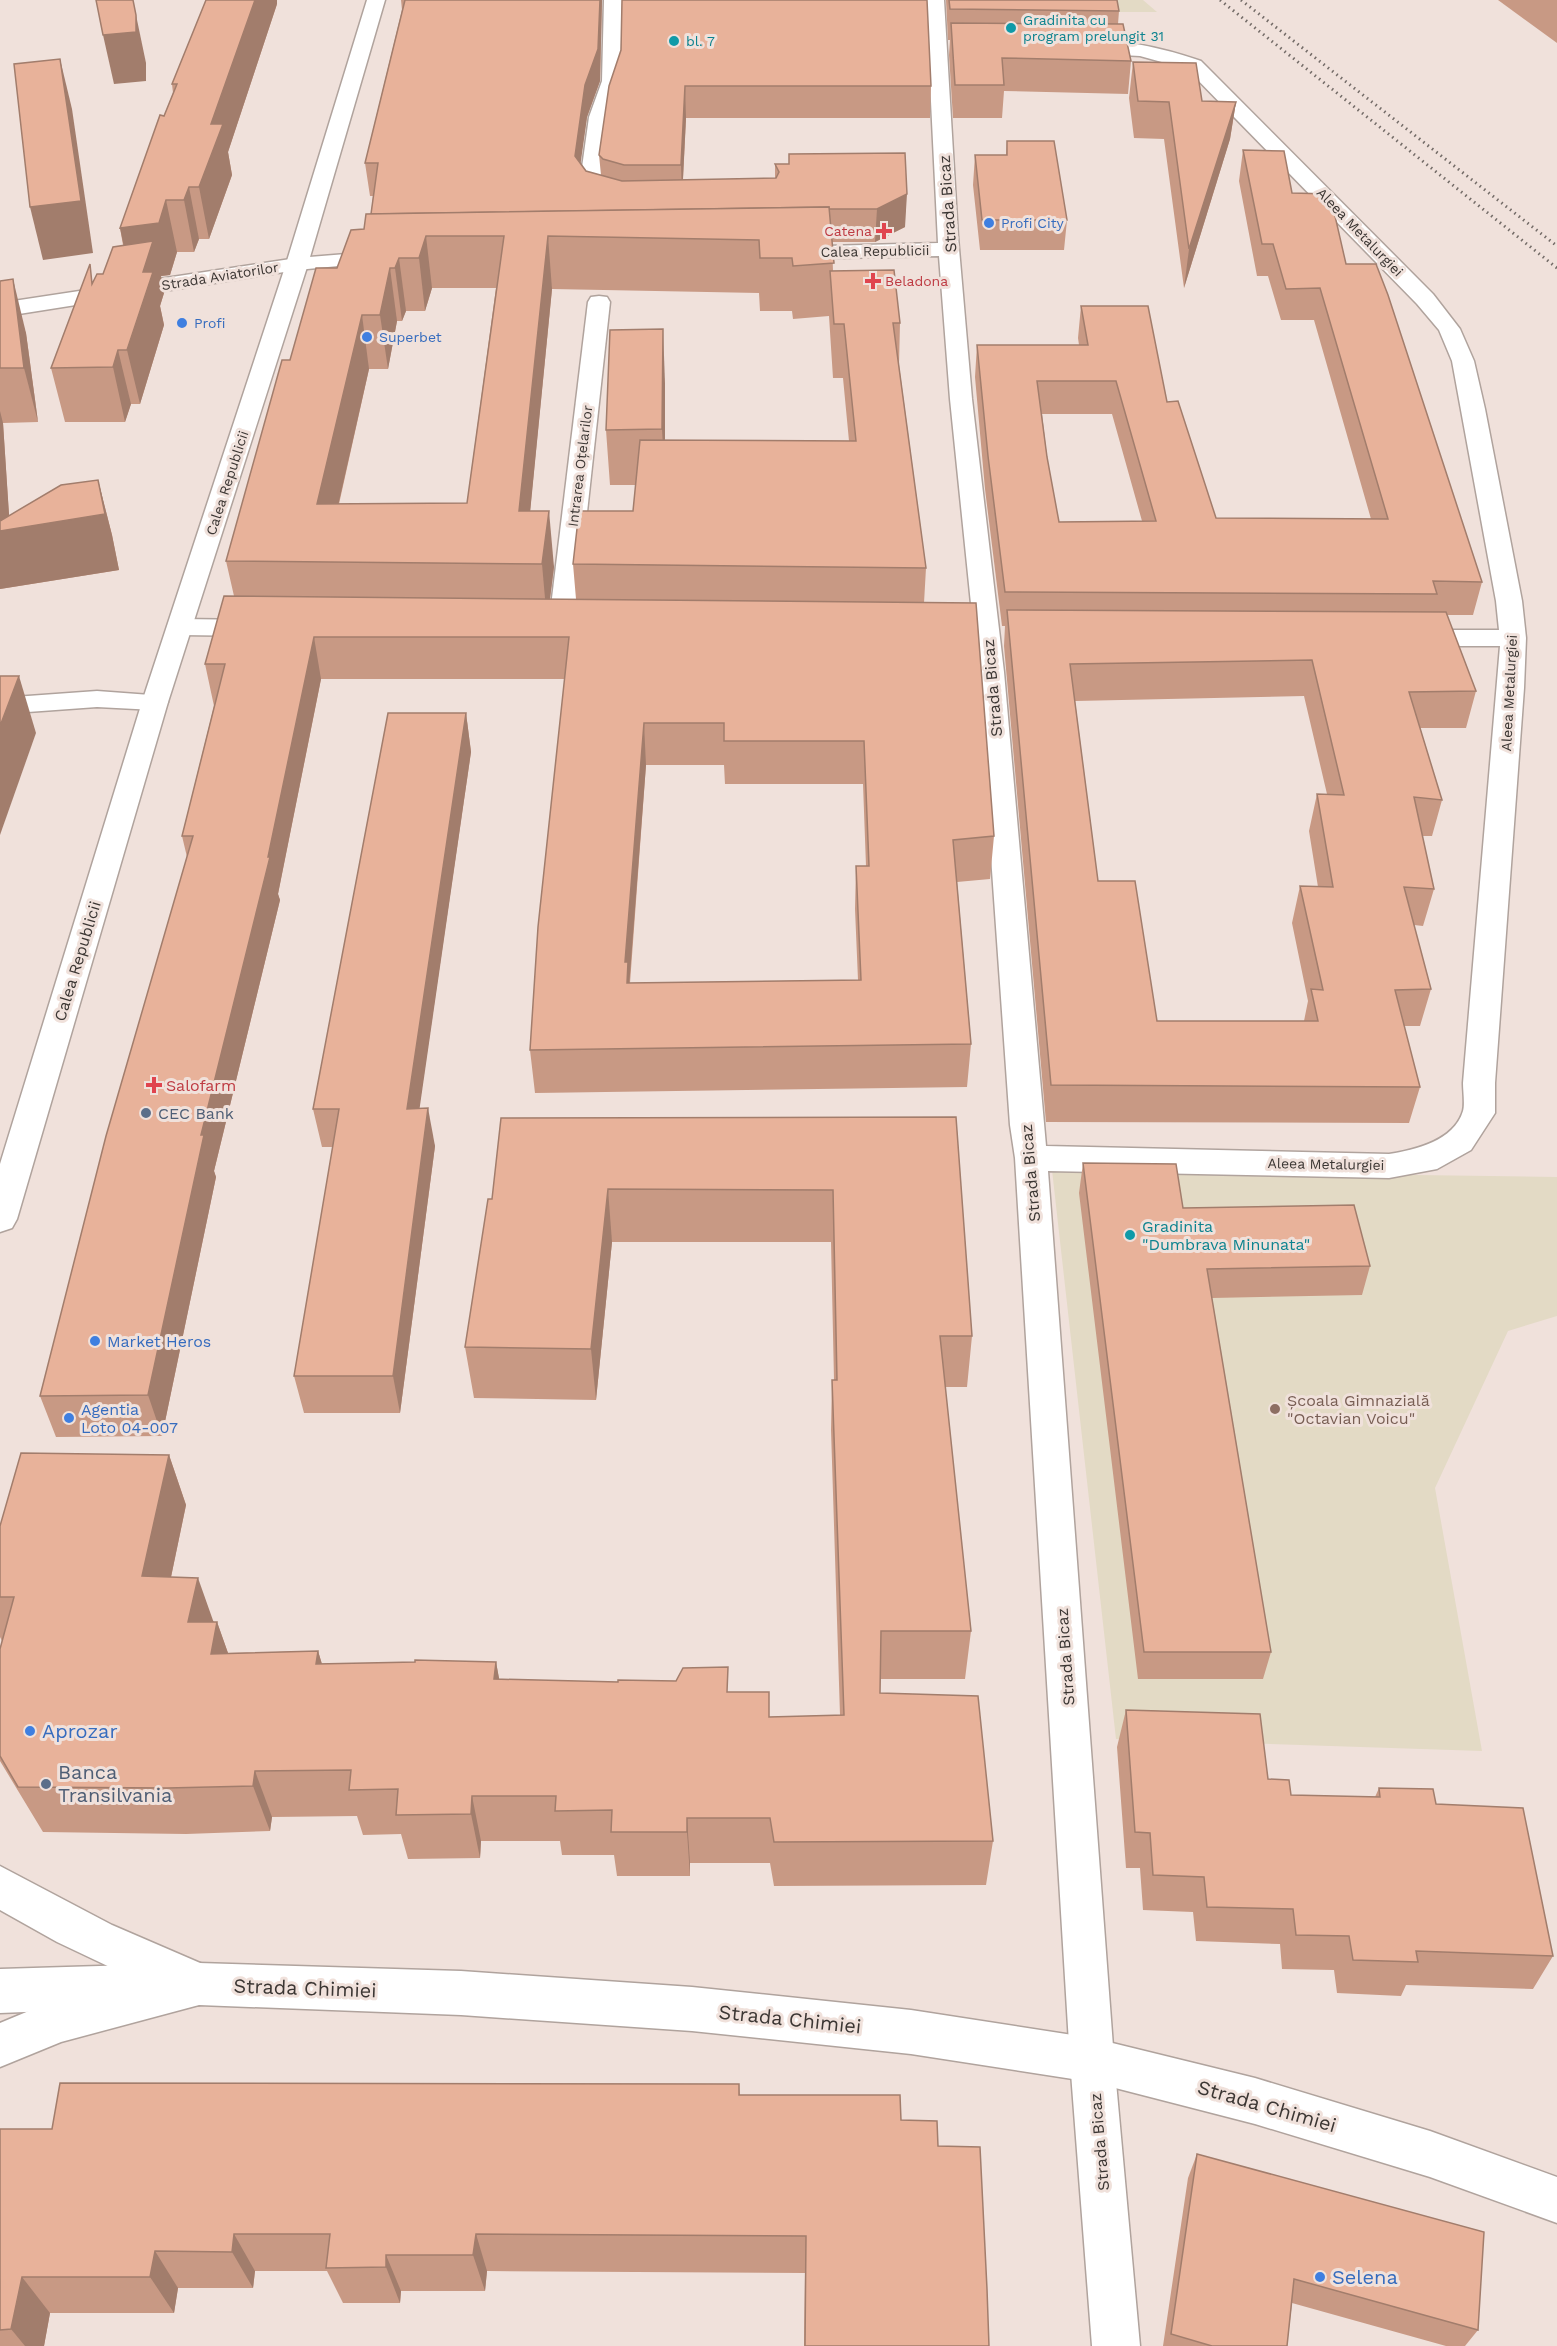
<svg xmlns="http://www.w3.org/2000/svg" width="1557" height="2346" font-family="'Work Sans',sans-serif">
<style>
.education{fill:#e3dac5}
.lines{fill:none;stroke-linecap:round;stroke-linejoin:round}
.minor-casing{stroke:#b0a39d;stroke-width:3}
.secondary-casing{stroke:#b0a39d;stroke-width:3}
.primary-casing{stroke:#b0a39d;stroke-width:3}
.minor{fill:#fff;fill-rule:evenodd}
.secondary{fill:#fff;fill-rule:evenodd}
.primary{fill:#fff;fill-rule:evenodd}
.rail{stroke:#736b67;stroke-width:3;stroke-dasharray:1.5 4;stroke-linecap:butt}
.wall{fill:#c89984;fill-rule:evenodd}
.shaded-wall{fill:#a27d6c}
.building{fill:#e8b29a;stroke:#a27d6c;stroke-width:1.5;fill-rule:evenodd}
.culture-dot{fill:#0f9aa8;stroke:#f0e1db;stroke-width:2}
.shop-dot{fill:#3f7fe0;stroke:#f0e1db;stroke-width:2}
.health-dot{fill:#e0444e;stroke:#f0e1db;stroke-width:2}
.service-dot{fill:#5c6f8a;stroke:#f0e1db;stroke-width:2}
.education-dot{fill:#8d6e63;stroke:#f0e1db;stroke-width:2}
.labels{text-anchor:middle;stroke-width:6;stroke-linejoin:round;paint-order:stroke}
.far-culture-label{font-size:14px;fill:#0d838f;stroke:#f0e1db;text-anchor:start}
.far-shop-label{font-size:14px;fill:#366cbe;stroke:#f0e1db;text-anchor:start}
.far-health-label{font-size:14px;fill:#be3a42;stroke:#f0e1db;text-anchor:end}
.far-street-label{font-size:14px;fill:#3b3633;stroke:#f0e1db}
.street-label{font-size:16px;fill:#3b3633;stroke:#f0e1db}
.health-label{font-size:16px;fill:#be3a42;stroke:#f0e1db;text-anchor:start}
.service-label{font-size:16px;fill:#4e5e75;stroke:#f0e1db;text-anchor:start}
.culture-label{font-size:16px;fill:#0d838f;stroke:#f0e1db;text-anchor:start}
.shop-label{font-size:16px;fill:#366cbe;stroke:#f0e1db;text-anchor:start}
.education-label{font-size:16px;fill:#785e54;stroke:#f0e1db;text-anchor:start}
.near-shop-label{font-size:20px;fill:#366cbe;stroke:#f0e1db;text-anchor:start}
.near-service-label{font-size:20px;fill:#4e5e75;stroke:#f0e1db;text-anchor:start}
.near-street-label{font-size:20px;fill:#3b3633;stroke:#f0e1db}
</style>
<rect width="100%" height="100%" fill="#f0e1db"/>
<g class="education">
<path d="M948,0H1143L1157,12H950Z"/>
<path d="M1052,1170L1557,1177V1316L1508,1331L1435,1488L1482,1751L1116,1739Z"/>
</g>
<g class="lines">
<defs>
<g id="minor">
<path d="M604,0H622L620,81L609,117L599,188C606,196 618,195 623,203L620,207C604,211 588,202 579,189L589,117L602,81Z"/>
<path d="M926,0H944L958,237L972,399L1004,672L1046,1146L1389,1154C1415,1150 1454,1141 1463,1111C1465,1104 1463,1091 1463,1083L1500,646H1413L1404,644L1400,638L1404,632L1413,630H1499L1496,601L1452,361L1439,330L1417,304L1187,69L1140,56L1084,53L1078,52L1075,48L1078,44C1113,35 1167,49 1201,61L1433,294L1460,329L1474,361L1485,409L1522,601L1526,638L1524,688L1495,1083V1113L1471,1150L1437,1169L1389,1178L1048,1171L1114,2060L1140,2346H1092L1070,2060L1015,1158L1010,1125L978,672L950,399L939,256L789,259L782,257L779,253L782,249L789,247L938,243Z"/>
<path d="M383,251L390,253L393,257L390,261L297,270L0,317V303L297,258Z"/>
<path d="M599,296L607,297L610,302L574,631L570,636L561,639L552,636L548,631L588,302L591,297Z"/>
<path d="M181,619L260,620L269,623L273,628L269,633L260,636L181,635L172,632L168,627L172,622Z"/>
<path d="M97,691L164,696L168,702L164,708L155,710L97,707L0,714V698Z"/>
</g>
<path id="secondary" d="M199,1963L461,1971L692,1987L911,2010L1092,2038L1255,2078L1430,2131L1557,2177V2223L1430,2177L1255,2124L1092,2082L911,2054L692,2031L461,2015L199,2005L0,2013V1969Z"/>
<g id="primary">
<path d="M367,0H385L308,264L168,702L17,1219L12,1228L0,1232V1164L142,702L286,264Z"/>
<path d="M0,1866L112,1925L214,1969L221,1984L214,1999L199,2005L61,2042L0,2067V2023L60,1998L135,1979L57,1942L0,1910Z"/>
</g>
</defs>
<use href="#minor" class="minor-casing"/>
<use href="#secondary" class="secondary-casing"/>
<use href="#primary" class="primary-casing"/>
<use href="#minor" class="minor"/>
<use href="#secondary" class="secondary"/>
<use href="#primary" class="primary"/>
<g class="rail">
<path d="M1220,0L1557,268"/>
<path d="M1241,0L1557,246"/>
</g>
</g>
<g class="wall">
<path d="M401,0H602L600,81L587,117L580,163L586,171L601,175L599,155L609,86H931L930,118H686L683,180L775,178V164H789V154L905,227L875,242H832L833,271L900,323L899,365L926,568L924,603L994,836L990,879L957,882L971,1044L967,1087L535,1093L530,1050L565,679H321L278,894L280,900L214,1171L216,1177L162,1436L56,1437L40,1396L187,857L182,836L214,706L205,664L234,596L226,561L290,360L337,268L364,229L371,214L373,196H370L365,163L402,10ZM432,288H496L467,503L339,504L369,369H388L397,321H402L406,311H425ZM552,289L759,293L760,311H792L793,319L829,316L833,378H843L849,441L665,440V383L606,430L610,485H636L633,511L573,564L576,599H550L554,567L530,511ZM646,765H724L725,784H863L866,866H856L855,909L858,980L630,983Z"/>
<path d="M946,0H1117L1119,11L1118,24L1131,61L1128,94L1004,91L1002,118H953L949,55L950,40H948Z"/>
<path d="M1498,0H1557V43Z"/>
<path d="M277,4L228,152L232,175L209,239H199L194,252H177L170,275L161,276L164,293L160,306L164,325L140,404H131L125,422H65L51,368L94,281L103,274L123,245L120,228L173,93L172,84Z"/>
<path d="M1133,62L1202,101L1236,102L1230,139L1184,288L1164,139L1134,138L1129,98Z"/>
<path d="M1007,141L1067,220L1064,250H980L973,185L975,155H1006Z"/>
<path d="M1243,150L1292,193L1346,264L1482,582L1473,615H1447L1476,691L1466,728H1420L1442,800L1432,836H1422L1434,889L1423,926L1414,925L1431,989L1420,1026H1404L1420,1087L1409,1123L1046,1122L1004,646L1005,626H1002L985,489L975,377L977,345H1079L1078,338L1081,306L1167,402L1216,518L1371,519L1314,320H1281L1268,276H1257L1239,181ZM1042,414H1112L1142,521L1059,522L1047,457ZM1304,696L1327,794H1317L1309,831L1318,887L1300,886L1292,923L1308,1001L1304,1021H1157L1098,881L1075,701Z"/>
<path d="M0,281L26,333L38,422L3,423L9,516L98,480L112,535L119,570L0,589Z"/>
<path d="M466,713L471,752L419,1108L435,1146L400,1413H304L294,1376L333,1147H322L313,1109Z"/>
<path d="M956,1117L972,1336L967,1387H945L971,1631L965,1679H880V1693L993,1841L986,1885L774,1886L770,1863H690V1876H617L614,1855H562L560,1841H481L480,1858L408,1859L401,1834L363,1835L357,1816L272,1817L270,1831L186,1834L43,1832L0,1761V1649L2,1641L0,1637V1526L169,1455L186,1505L171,1577L214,1622H217L228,1653L318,1651L322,1664L496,1662L499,1679L729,1692L769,1717L840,1715L831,1430L832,1380H834L831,1242H612L596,1400L474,1398L465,1347L492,1199Z"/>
<path d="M1083,1163L1183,1208L1370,1266L1362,1295L1212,1298L1271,1652L1263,1679H1138L1079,1193Z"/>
<path d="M1126,1710L1268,1779L1291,1795L1375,1797L1379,1788L1436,1804L1553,1956L1533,1989L1406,1985L1401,1996L1337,1993L1334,1970L1282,1969L1280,1944L1196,1941L1193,1912L1143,1910L1140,1868H1126L1117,1747Z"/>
<path d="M739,2084L740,2095L901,2120L938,2146L989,2346H804L805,2273L487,2271L485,2291H401L400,2303H343L327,2271H255L253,2288H178L174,2313H50L44,2346H0V2129H52Z"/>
<path d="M1197,2154L1478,2330L1465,2346H1446L1292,2303L1287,2346H1163L1188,2178Z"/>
</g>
<g class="shaded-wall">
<path d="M255,0H277V4L228,152L232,175L209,239L199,187L211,124Z"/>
<path d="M600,0H602L600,81L587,117L577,189L575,156L585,85Z"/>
<path d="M136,15L146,63V81L114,84L103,35Z"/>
<path d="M60,59L72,109L93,253L43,260L30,207Z"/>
<path d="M685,86L686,118L682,197L681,165Z"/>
<path d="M1236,102L1230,139L1184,288L1189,249Z"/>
<path d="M189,187L199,239L194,252L184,200Z"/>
<path d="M907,194L905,227L875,242L877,209Z"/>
<path d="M166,200L177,252L170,275L161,276L164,293L160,306L164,325L140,404L127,350L131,281L120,228Z"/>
<path d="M426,236L432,288L425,311L419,258Z"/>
<path d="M548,236L552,289L525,564L519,511Z"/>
<path d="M399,258L406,311L402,321L395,268Z"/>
<path d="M390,268L397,321L388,369L380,315Z"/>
<path d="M13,279L26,333L38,422L24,368Z"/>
<path d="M362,315L369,369L326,559L317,504Z"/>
<path d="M663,329L665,383V485L662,429Z"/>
<path d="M118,350L131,404L125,422L113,367Z"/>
<path d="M0,411L3,423L10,529L98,480L112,535L119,570L0,589Z"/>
<path d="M549,511L554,567L547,621L542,564Z"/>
<path d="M314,637L321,679L278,894L280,900L214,1171L216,1177L162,1436L148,1395L201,1135L268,857Z"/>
<path d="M19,676L36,733L0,835V726Z"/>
<path d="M466,713L471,752L414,1147L407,1109Z"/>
<path d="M644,723L646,765L629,987L630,1026L625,962Z"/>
<path d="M428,1108L435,1146L400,1413L393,1376Z"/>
<path d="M608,1189L612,1242L596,1400L591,1349Z"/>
<path d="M169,1455L186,1505L161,1625L142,1576Z"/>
<path d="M198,1578L215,1626L188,1622Z"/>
<path d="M217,1622L234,1670L211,1654Z"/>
<path d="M318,1651L332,1698L316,1664Z"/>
<path d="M496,1662L505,1710L494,1679Z"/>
<path d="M255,1771L272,1817L270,1831L253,1786Z"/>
<path d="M472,1796L481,1841L480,1858L471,1814Z"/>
<path d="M687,1818L690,1863V1876L687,1832Z"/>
<path d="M234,2234L255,2271L253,2288L232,2252Z"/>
<path d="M476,2234L487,2271L485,2291L473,2255Z"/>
<path d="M155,2251L178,2288L174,2313L150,2277Z"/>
<path d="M386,2255L401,2291L400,2303L386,2267Z"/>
<path d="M22,2277L50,2313L44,2346H25L11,2329Z"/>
</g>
<g class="building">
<path d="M96,0H133L136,15V32L103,35Z"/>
<path d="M206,0H255L211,124H223L199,187H189L184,200H166L159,223L120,228L160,115L164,116L177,84H172Z"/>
<path d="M405,0H600L598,49L585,85L575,156L586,171L622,181L776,178L779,172L775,164H789V154L905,153L907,194L877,209H829V207L371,214L378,163H365Z"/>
<path d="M622,0H927L931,86H685L681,165H624L603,159L599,155L609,86L621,50Z"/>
<path d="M949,0H1117L1119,11L950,9Z"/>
<path d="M951,23L1123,24L1131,61L1002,58L1004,85H955Z"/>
<path d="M60,59L81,201L30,207L14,64Z"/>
<path d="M1133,62L1196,63L1202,101L1236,102L1189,249L1169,102L1138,101Z"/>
<path d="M1007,141H1054L1067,220H982L975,155H1007Z"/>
<path d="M1243,150L1284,151L1292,193L1330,194L1346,264H1376L1388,295L1482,582L1433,581L1437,594L1005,592L988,456L977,345H1088L1081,306H1148L1167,402L1178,401L1216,518L1388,519L1320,288L1286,289L1273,244H1262ZM1037,381H1116L1156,521L1059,522L1047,457Z"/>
<path d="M829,207L834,263L793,266L792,258H760L759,240L548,236L519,511H549L542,564L226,561L282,360H290L316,268H337L351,230L364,229L366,214ZM426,236H504L467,503L317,504L362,315H380L390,268H395L399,258H419Z"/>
<path d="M153,241L143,272H153L127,350H118L113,367L51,368L90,264L92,284L97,274H103L113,247Z"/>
<path d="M894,270L900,323H893L926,568L573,564L579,511H633L640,440L856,441L844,324H834L830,271Z"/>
<path d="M13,279L24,368H0V281Z"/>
<path d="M663,329L662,429L606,430L610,330Z"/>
<path d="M98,480L105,514L0,531V521L61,485Z"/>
<path d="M224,596L976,603L994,836L953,840L971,1044L530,1050L538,927L569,637H314L268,857H270L201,1135H204L148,1395L40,1396L106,1136L193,836H182L225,664H205ZM644,723H724V741H864L869,866H856L861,980L627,983L628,962H625Z"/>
<path d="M1007,610L1446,612L1476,691L1409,692L1442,800L1414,797L1434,889L1404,887L1431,989L1395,990L1420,1087L1051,1085ZM1312,660L1344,795L1317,794L1333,887L1300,886L1323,990L1311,989L1318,1021H1157L1135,881H1098L1070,664Z"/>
<path d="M0,676H19L0,726Z"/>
<path d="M388,713H466L407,1109L428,1108L393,1376H294L339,1109H313Z"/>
<path d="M956,1117L972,1336H940L971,1631H881L880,1693L978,1696L993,1841L774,1842L770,1818H687V1832H611L612,1810L555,1811L556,1796H472L471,1814L396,1815L398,1789L349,1790L351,1770L255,1771L253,1786L167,1788L18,1787L0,1756V1649L14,1597H0V1526L21,1453L169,1455L142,1576L198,1578L188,1622H217L211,1654L318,1651L316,1664L415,1662V1660L496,1662L494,1679L618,1682V1680L676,1681L683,1668L728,1667L727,1692H769V1717L844,1715L832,1380H837L833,1190L608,1189L591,1349L465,1347L488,1199H492L501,1118Z"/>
<path d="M1083,1163L1176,1164L1183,1208L1354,1205L1370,1266L1207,1269L1271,1652H1144Z"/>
<path d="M1126,1710L1260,1714L1268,1779L1289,1780L1291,1795L1380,1797L1379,1788L1433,1789L1436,1804L1523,1808L1553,1956L1416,1951L1418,1962L1353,1960L1349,1936L1296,1935L1293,1909L1207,1907L1204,1877L1153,1875L1150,1833L1135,1832Z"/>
<path d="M60,2083L739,2084V2095H900L901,2120L937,2121L938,2146L980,2147L987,2289L989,2346H805L806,2236L476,2234L473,2255H386V2267L326,2268L330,2234H234L232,2252L155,2251L150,2277H22L11,2329L0,2330V2129H52Z"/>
<path d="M1197,2154L1484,2232L1478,2330L1294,2279L1287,2346H1212L1171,2334Z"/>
</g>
<g class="culture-dot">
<circle cx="1011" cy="28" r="6"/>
<circle cx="674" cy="41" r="6"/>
<circle cx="1130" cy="1235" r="6"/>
</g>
<g class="shop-dot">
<circle cx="989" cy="223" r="6"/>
<circle cx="182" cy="323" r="6"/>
<circle cx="367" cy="337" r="6"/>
<circle cx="95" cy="1341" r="6"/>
<circle cx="69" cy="1418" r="6"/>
<circle cx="30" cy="1731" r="6"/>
<circle cx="1320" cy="2277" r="6"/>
</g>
<g class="health-dot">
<path d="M881 222h6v6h6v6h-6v6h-6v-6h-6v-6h6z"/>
<path d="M870 272h6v6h6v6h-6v6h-6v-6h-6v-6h6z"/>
<path d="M151 1076h6v6h6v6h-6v6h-6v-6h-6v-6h6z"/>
</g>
<g class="service-dot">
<circle cx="146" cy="1113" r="6"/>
<circle cx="46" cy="1784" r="6"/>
</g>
<circle class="education-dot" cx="1275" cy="1409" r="6"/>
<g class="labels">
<g class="far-culture-label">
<text x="1023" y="25">Gradinita cu<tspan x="1023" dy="16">program prelungit 31</tspan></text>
<text x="686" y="46">bl. 7</text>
</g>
<g class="far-shop-label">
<text x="1001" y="228">Profi City</text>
<text x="194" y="328">Profi</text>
<text x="379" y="342">Superbet</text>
</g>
<g class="far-health-label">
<text x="872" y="236">Catena</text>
<text x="885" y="286" text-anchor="start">Beladona</text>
</g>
<g class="far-street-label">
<text transform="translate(1360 232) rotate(46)" y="5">Aleea Metalurgiei</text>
<text transform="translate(875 251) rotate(-1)" y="5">Calea Republicii</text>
<text transform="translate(220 276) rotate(-9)" y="5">Strada Aviatorilor</text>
<text transform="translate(580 466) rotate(-83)" y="5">Intrarea Oțelarilor</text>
<text transform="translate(227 483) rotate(-72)" y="5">Calea Republicii</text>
<text transform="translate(1509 693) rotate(-87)" y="5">Aleea Metalurgiei</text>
<text transform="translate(1326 1164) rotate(1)" y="5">Aleea Metalurgiei</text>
</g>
<g class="street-label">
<text transform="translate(947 204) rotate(-94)" y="6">Strada Bicaz</text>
<text transform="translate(992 688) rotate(-95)" y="6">Strada Bicaz</text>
<text transform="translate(77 961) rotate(-73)" y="6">Calea Republicii</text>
<text transform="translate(1030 1173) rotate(-95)" y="6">Strada Bicaz</text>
<text transform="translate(1065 1657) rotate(-94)" y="6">Strada Bicaz</text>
<text transform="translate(1099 2142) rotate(-95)" y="6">Strada Bicaz</text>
</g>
<g class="health-label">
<text x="166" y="1091">Salofarm</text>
</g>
<g class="service-label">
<text x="158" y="1119">CEC Bank</text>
</g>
<g class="culture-label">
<text x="1142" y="1232">Gradinita<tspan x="1142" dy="18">"Dumbrava Minunata"</tspan></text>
</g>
<g class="shop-label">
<text x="107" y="1347">Market Heros</text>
<text x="81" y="1415">Agentia<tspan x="81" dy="18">Loto 04-007</tspan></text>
</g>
<g class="education-label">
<text x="1287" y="1406">Școala Gimnazială<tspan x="1287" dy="18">"Octavian Voicu"</tspan></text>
</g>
<g class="near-shop-label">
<text x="42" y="1738">Aprozar</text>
<text x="1332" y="2284">Selena</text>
</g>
<g class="near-service-label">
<text x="58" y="1779">Banca<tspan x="58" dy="23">Transilvania</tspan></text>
</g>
<g class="near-street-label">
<text transform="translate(305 1988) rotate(2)" y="7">Strada Chimiei</text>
<text transform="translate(790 2019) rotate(6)" y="7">Strada Chimiei</text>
<text transform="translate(1267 2106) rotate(16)" y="7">Strada Chimiei</text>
</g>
</g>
</svg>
